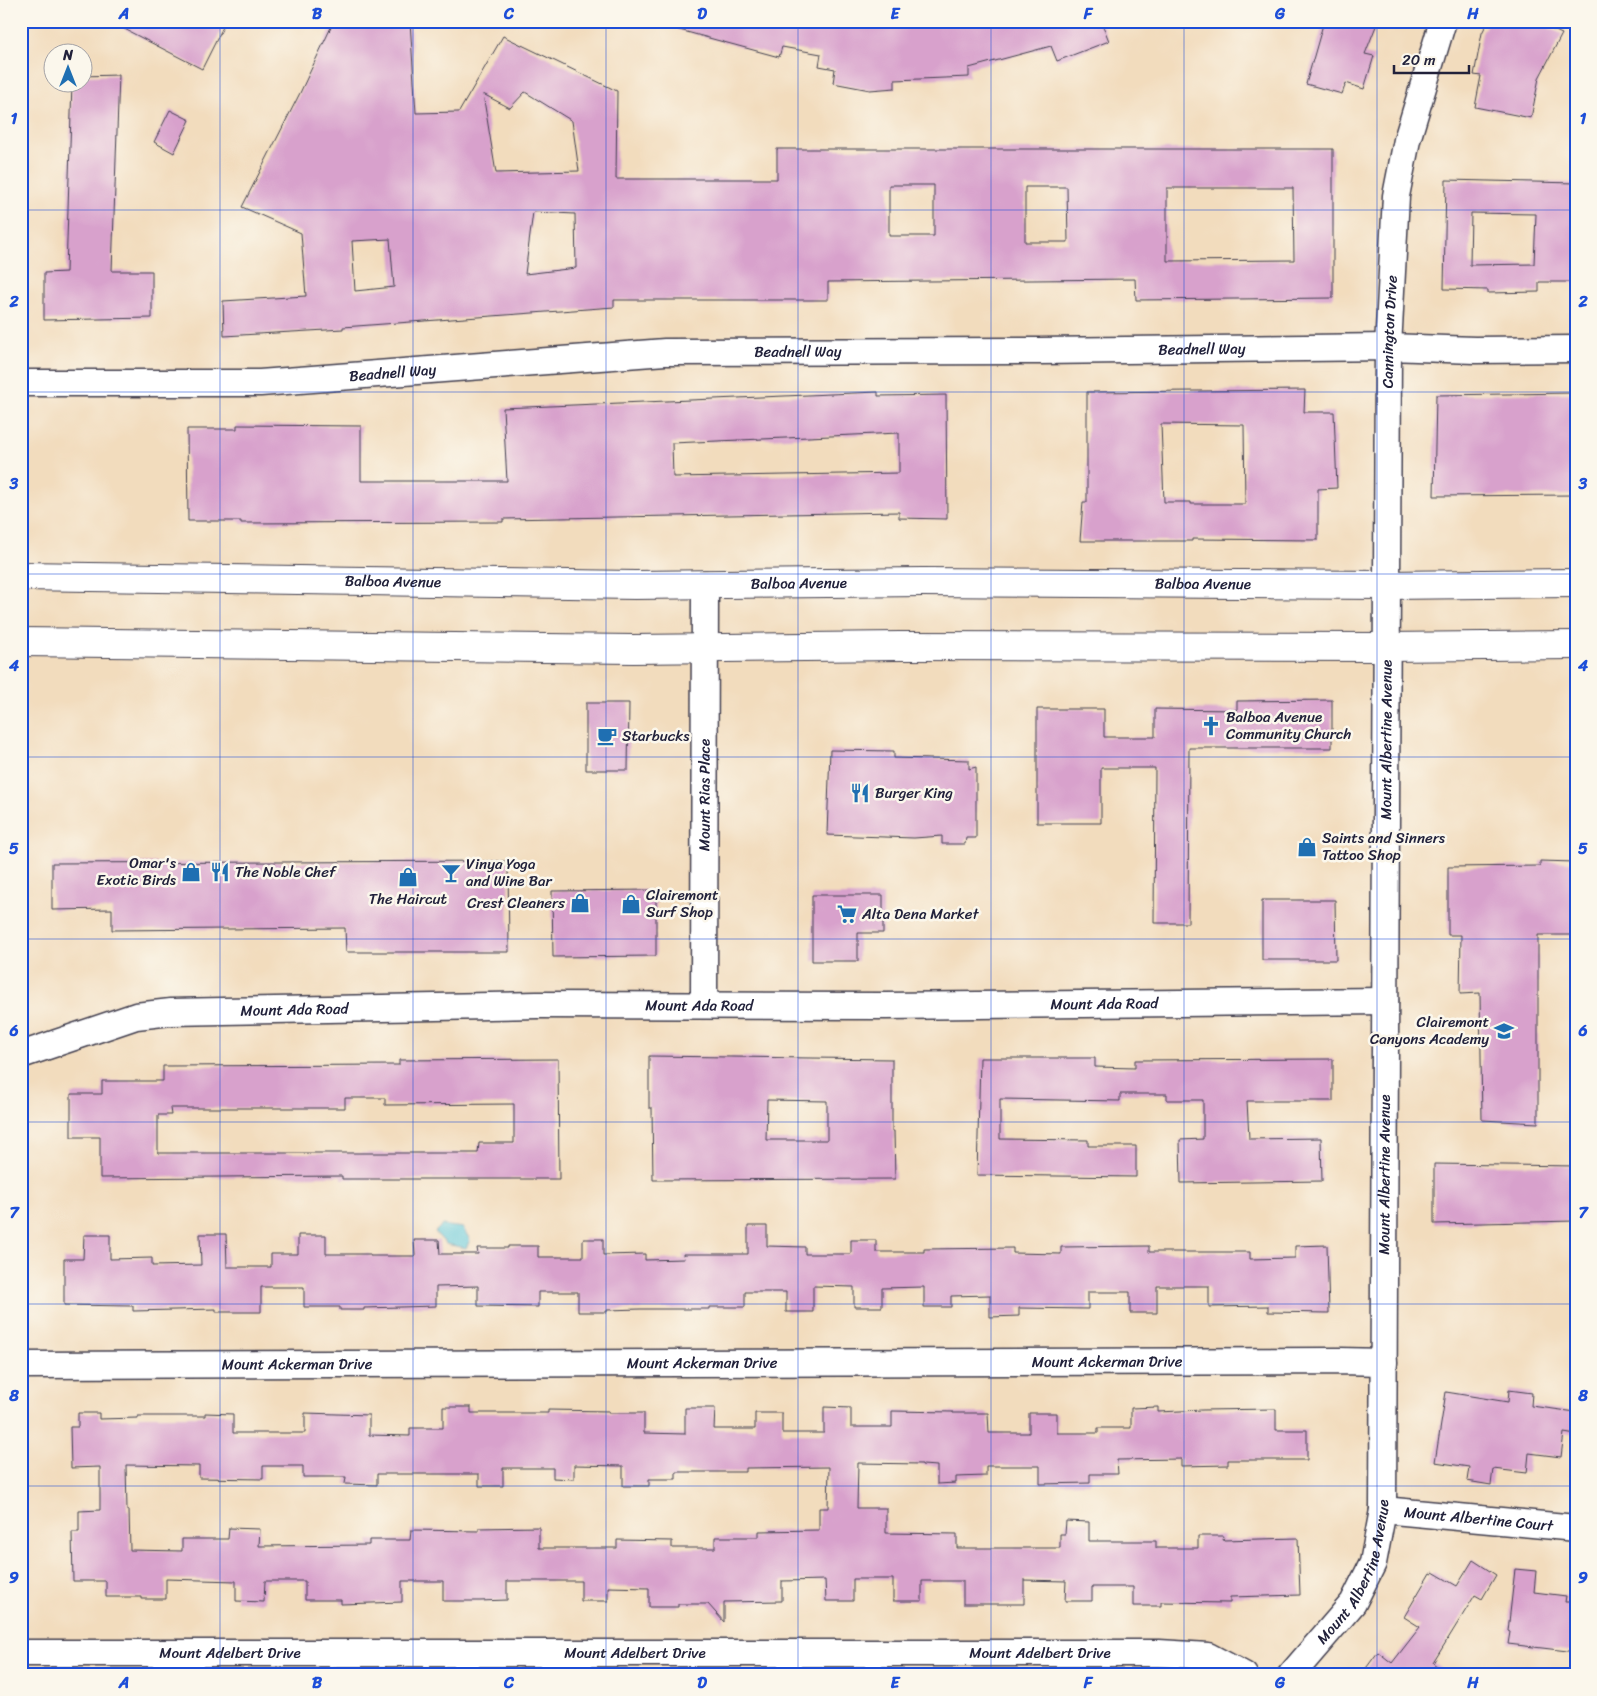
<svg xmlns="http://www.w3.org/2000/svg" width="1597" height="1696" font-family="Sriracha,sans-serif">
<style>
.water{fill:#5ec7d9;stroke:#40748a}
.building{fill:#d8a1cc;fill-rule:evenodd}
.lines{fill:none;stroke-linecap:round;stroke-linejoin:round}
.minor-casing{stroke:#413e4e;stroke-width:29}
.primary-casing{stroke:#413e4e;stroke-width:30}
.minor{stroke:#fff;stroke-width:26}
.primary{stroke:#fff;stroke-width:28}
.grid{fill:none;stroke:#1d4ed8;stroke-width:1;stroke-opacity:0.55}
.labels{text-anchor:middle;stroke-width:5;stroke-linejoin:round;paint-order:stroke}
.street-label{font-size:15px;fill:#22223b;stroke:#fbf7ec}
.poi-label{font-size:15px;fill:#22223b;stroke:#fbf7ec;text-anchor:start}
.neatline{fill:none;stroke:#1d4ed8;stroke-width:2}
.grid-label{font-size:16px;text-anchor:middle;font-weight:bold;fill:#1d4ed8}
</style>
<rect width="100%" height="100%" fill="#fbf7ec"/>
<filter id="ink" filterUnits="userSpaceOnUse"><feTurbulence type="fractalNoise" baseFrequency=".02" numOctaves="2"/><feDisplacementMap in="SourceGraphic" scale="10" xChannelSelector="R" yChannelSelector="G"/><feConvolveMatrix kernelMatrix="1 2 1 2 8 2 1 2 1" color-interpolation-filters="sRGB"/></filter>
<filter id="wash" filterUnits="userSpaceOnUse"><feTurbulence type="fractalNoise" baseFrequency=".0096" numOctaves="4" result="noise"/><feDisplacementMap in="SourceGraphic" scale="20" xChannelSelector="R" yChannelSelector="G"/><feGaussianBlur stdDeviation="1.12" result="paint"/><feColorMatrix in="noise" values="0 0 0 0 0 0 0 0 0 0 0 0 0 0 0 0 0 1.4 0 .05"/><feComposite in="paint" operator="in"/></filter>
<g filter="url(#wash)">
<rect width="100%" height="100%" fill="#f2dcbd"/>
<path class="water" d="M442,1225L463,1228L470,1240L466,1248L446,1244L435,1232Z"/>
<g id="blocks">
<g class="building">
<path d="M109,21H226L202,69Z"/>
<path d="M334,21H410L416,113L459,112L503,36L617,91L616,179H777V149H1333V298L1136,300L1135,279L828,282V300H614V307L343,327V329L224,336L223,301L306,296L301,233L242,207L300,93ZM525,92L572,121L579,171L496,173L483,94L510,108ZM889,185H934V236H889ZM1025,187H1067L1068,242H1025ZM1167,188H1293L1294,260L1167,261ZM533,212L575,214L576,268L525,274ZM390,239L394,287L355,291L352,241Z"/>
<path d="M673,21H1101L1109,41L1057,61L1051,46L969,68V77L895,80V88L870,90L833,83L835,69L819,66L821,54L782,47L779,57L672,28Z"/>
<path d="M1324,21H1378L1365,54L1374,56L1364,89L1346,83L1342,94L1306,84Z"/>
<path d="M1488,21H1553L1549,28L1562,34L1539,78L1531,118L1475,107L1481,76L1474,75L1482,33Z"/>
<path d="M119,75L112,271H152V318L44,320V273L66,272L72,82H82V76Z"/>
<path d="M170,110L190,120L174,153L154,142Z"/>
<path d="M1446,180L1576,183V282H1539V292L1488,293V290L1444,289ZM1471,213L1536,214L1534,264L1470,265Z"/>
<path d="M1305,390L1304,412H1334L1337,488L1318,489V540L1192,539V541H1080L1083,502H1087V392ZM1161,424L1244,425L1245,504H1191V502H1164Z"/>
<path d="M878,392V396L946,395L947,519L899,518V512L503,519V522L241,523V521H188L187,429H237V425L361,426V481H507L503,408ZM899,433V473L673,477L672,443Z"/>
<path d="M1576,393V495L1434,496L1436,395Z"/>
<path d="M1332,700V748H1189L1188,923H1154L1155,768H1101V823H1037V709H1104V737H1155V709L1237,710V701Z"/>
<path d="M586,703H629L628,770H586Z"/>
<path d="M830,750L894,751V758L969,760V769L976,767V838H966L965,844H942V836L914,838L827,835Z"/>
<path d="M508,861L509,952H346L345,928L112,930V909L52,910V863Z"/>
<path d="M1540,861L1575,862L1574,935H1538V1123L1482,1120L1480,993L1460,994L1461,935H1448V867L1540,866Z"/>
<path d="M656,890V956L553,957L552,891Z"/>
<path d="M812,895H883V933H858V961H812Z"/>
<path d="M1262,900H1335L1336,960H1262Z"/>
<path d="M649,1056L892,1059V1131H894L895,1179L653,1180L652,1108H649ZM767,1100L827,1101V1140H766Z"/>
<path d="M980,1058H1095V1067L1135,1068V1060L1333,1059V1101H1247L1249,1139L1321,1138L1322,1181L1181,1183L1180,1140L1203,1139V1100H1167V1094H1120V1101L1000,1099V1139L1088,1140V1146H1136V1177L977,1175Z"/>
<path d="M558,1059L559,1179H342V1176L100,1178V1137H71V1094H102V1081H163V1066L399,1065V1060ZM345,1098H385V1105L514,1104V1143H479L478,1153H158V1115H171L170,1108H345Z"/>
<path d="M1434,1164L1576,1166V1221L1434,1224Z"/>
<path d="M748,1226H767V1246L805,1247V1254H851V1240H876V1252H924V1249L1013,1248V1253L1061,1254V1247L1149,1246V1252H1250V1259L1295,1258V1246L1327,1245L1329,1313L1268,1312V1306L1209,1307V1286H1157V1313H1130V1292H1088V1309L1019,1308V1316L990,1317V1295L951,1296V1307H924V1287L882,1288V1307H854V1287L813,1286V1312H786V1292H745V1307H709V1309H640L607,1310V1312H578V1292H538V1307L478,1306V1286L436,1287V1306L364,1308V1310H340V1307H304V1287H261V1312H216V1309L133,1311V1306L64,1305V1259H83L84,1235H110V1259L152,1258V1266L201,1265L200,1234H226L227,1267H271V1254H298V1235H326V1254H370V1256H415L414,1240H439L440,1254H478L477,1248H508V1246H538V1257H583V1239H603V1255L645,1254V1260L684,1259L683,1254H748Z"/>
<path d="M1509,1390L1532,1393L1531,1406L1576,1412V1435L1564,1433L1561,1457L1529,1453L1527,1473L1493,1469L1491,1485L1467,1481L1469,1467L1435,1462L1446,1392L1508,1402Z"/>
<path d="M443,1407H471V1413H548V1410L609,1411V1413H644V1433L685,1434V1408H715L714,1429H755V1413H782V1433H824V1407L851,1408V1427H892V1411L953,1412V1413H988L989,1433H1029V1413H1057V1433H1098V1428H1131V1408L1158,1407V1412L1202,1410L1276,1409V1430H1307V1460H1228V1465L1181,1466V1459L1117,1460L1118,1474H1090V1483L1040,1484V1466H986V1476L956,1477V1483L937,1484V1466L922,1465V1464L858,1463L857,1508H886V1533L957,1534V1548H1060V1534H1065L1066,1521L1089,1522V1541H1156V1548H1198V1536H1224L1223,1540L1298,1538L1300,1595L1230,1597V1603L1161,1602V1606H1133V1587H1092V1601H1065L1066,1581L1024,1580V1604H963V1581H922V1601H893V1579H853V1601H826L825,1580L782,1581V1601L724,1602V1622L708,1604H678V1607H649V1588L608,1587V1601H581V1581H507V1600L480,1601H443V1581H402V1602L341,1604V1600H305V1581H265L264,1602L236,1601V1581L166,1579V1599H142V1597H106V1581H73L72,1532H79V1511L100,1510V1467L71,1468L70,1427H78V1413H99V1419L138,1418V1416H205V1413L233,1414V1433H305V1413L369,1415V1435L410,1436V1428H443ZM126,1465L199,1466V1478L263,1479V1466H303V1477H346L345,1484L377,1485V1474H479V1486H503V1468H553V1478L574,1479V1465L623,1466V1486H649V1479H676V1472H746V1468L829,1467L828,1508H819V1530L759,1531V1537H715V1548H672V1541L617,1540V1548H539V1527L479,1528V1531L411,1530L410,1540H369V1545L259,1546L260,1529L229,1528L228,1539H182V1551L130,1550L129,1510H127Z"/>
<path d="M1473,1560L1496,1575L1482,1599L1475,1595L1433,1663L1448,1675H1361L1378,1652L1392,1663L1420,1627L1404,1617L1430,1573L1432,1574L1433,1572L1457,1586Z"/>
<path d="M1515,1569L1536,1571L1534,1592L1566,1596L1565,1602H1576V1652L1508,1644L1510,1632L1508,1631Z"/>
</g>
</g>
</g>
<g filter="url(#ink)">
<use href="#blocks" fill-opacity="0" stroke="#413e4e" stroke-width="1"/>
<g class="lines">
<defs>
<g id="minor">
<path id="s1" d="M21,383H260L665,352L1040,351L1388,347L1475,350L1576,349"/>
<path id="s2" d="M704,1005L705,584"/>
<path id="s3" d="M21,1055L136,1016L171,1012L537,1005L886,1006L1385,1001"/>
<path id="s4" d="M21,1365L1339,1361L1384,1362"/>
<path id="s5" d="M1383,1510L1576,1528"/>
<path id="s6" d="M21,1653H1159L1208,1656L1244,1675"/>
<path id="s7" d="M1291,1675L1353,1603L1373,1563L1383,1510L1388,347L1396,196L1407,140L1443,21"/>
</g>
<g id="primary">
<path id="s8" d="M21,576L635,585L923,582L1386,585L1576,583"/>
<path d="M21,642L633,649L901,646L1386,647L1576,645"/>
</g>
</defs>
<use href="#minor" class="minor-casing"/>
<use href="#primary" class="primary-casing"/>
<use href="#minor" class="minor"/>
<use href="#primary" class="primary"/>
</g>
</g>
<path class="grid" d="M220,21V1675M413,21V1675M606,21V1675M798,21V1675M991,21V1675M1184,21V1675M1377,21V1675M21,210H1576M21,392H1576M21,574H1576M21,757H1576M21,939H1576M21,1122H1576M21,1304H1576M21,1486H1576"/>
<defs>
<symbol id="church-bare" viewBox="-9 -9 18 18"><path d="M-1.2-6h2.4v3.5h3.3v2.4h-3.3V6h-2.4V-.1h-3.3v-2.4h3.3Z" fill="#1f6fb2" stroke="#fbf7ec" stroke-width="2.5" paint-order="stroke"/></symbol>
<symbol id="cafe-bare" viewBox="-9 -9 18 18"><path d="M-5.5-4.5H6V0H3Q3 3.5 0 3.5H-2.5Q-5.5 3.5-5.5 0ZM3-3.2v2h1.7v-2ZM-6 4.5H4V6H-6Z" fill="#1f6fb2" stroke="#fbf7ec" stroke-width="2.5" paint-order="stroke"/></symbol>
<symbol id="restaurant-bare" viewBox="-9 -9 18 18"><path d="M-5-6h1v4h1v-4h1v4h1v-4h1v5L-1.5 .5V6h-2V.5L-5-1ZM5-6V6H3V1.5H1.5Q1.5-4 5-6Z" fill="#1f6fb2" stroke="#fbf7ec" stroke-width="2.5" paint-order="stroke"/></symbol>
<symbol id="shop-bare" viewBox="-9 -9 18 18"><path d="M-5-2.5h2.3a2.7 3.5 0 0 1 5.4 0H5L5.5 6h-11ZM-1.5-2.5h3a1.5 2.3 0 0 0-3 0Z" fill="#1f6fb2" stroke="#fbf7ec" stroke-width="2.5" paint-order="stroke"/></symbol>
<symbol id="bar-bare" viewBox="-9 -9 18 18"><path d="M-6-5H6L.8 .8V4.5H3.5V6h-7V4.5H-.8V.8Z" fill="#1f6fb2" stroke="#fbf7ec" stroke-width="2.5" paint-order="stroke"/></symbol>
<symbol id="supermarket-bare" viewBox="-9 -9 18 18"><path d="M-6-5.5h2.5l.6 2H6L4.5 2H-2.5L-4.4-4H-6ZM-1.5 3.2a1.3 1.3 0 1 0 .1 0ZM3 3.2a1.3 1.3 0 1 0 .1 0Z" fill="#1f6fb2" stroke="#fbf7ec" stroke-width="2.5" paint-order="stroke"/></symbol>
<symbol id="school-bare" viewBox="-9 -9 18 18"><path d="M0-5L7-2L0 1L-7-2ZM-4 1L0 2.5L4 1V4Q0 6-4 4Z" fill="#1f6fb2" stroke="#fbf7ec" stroke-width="2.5" paint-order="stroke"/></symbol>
</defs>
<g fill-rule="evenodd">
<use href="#church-bare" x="1197" y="712" width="28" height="28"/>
<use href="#cafe-bare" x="593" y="722" width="28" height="28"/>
<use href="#restaurant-bare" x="846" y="779" width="28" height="28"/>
<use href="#shop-bare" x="1293" y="833" width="28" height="28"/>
<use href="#shop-bare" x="177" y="858" width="28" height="28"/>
<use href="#restaurant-bare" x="206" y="858" width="28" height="28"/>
<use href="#bar-bare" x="437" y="859" width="28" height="28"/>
<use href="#shop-bare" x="394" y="863" width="28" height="28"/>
<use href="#shop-bare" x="566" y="889" width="28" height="28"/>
<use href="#shop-bare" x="617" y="890" width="28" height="28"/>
<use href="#supermarket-bare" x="833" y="900" width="28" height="28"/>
<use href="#school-bare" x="1490" y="1017" width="28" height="28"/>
</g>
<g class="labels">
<g class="street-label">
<text dy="5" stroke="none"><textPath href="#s7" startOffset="1372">Cannington Drive</textPath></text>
<text dy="5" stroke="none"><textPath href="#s1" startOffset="1182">Beadnell Way</textPath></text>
<text dy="5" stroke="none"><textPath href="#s1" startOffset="778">Beadnell Way</textPath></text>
<text dy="5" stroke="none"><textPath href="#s1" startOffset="372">Beadnell Way</textPath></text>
<text dy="5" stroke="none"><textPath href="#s8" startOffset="372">Balboa Avenue</textPath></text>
<text dy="5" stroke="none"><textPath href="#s8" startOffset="778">Balboa Avenue</textPath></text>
<text dy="5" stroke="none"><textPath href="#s8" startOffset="1182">Balboa Avenue</textPath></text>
<text dy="5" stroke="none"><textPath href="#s7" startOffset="964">Mount Albertine Avenue</textPath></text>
<text dy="5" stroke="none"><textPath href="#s2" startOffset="210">Mount Rias Place</textPath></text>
<text dy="5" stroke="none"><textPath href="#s3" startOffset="1090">Mount Ada Road</textPath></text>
<text dy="5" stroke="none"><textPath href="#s3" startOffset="685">Mount Ada Road</textPath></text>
<text dy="5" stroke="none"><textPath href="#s3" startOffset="280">Mount Ada Road</textPath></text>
<text dy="5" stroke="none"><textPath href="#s7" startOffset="529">Mount Albertine Avenue</textPath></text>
<text dy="5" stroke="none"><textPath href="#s4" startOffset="1086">Mount Ackerman Drive</textPath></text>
<text dy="5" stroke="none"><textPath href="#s4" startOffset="681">Mount Ackerman Drive</textPath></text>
<text dy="5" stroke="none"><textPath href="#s4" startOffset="276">Mount Ackerman Drive</textPath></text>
<text dy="5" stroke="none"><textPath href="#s5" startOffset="96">Mount Albertine Court</textPath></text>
<text dy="5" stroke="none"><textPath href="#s7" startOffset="124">Mount Albertine Avenue</textPath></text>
<text dy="5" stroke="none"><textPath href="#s6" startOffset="209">Mount Adelbert Drive</textPath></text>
<text dy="5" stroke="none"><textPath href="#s6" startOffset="614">Mount Adelbert Drive</textPath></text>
<text dy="5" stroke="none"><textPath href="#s6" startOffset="1019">Mount Adelbert Drive</textPath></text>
</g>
<g class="poi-label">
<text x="1226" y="722">Balboa Avenue<tspan x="1226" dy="17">Community Church</tspan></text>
<text x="622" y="741">Starbucks</text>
<text x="875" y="798">Burger King</text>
<text x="1322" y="843">Saints and Sinners<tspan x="1322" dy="17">Tattoo Shop</tspan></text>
<text x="176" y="868" text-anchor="end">Omar's<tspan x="176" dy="17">Exotic Birds</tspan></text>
<text x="466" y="869">Vinya Yoga<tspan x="466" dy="17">and Wine Bar</tspan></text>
<text x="235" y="877">The Noble Chef</text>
<text x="646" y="900">Clairemont<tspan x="646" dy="17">Surf Shop</tspan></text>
<text x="408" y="904" text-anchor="middle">The Haircut</text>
<text x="565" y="908" text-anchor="end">Crest Cleaners</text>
<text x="862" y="919">Alta Dena Market</text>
<text x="1489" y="1027" text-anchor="end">Clairemont<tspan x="1489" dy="17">Canyons Academy</tspan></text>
</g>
</g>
<rect width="1597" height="1696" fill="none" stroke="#fbf7ec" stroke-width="55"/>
<g transform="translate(68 68)"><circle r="24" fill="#fbf7ec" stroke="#a4a2a5"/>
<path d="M0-4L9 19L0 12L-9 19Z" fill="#1f6fb2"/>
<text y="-8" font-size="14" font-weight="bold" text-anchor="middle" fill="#22223b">N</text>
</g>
<path d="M1394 65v8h75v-8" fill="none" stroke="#22223b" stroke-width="2.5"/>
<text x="1402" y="65" font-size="15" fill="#22223b" stroke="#fbf7ec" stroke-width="4" paint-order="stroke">20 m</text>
<rect x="28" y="28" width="1542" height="1640" class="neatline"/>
<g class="grid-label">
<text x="124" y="19">A</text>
<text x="317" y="19">B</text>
<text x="509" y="19">C</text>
<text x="702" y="19">D</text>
<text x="895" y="19">E</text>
<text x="1088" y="19">F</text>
<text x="1280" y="19">G</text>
<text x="1473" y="19">H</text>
<text x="14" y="124">1</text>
<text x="1583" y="124">1</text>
<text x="14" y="307">2</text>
<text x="1583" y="307">2</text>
<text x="14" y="489">3</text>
<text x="1583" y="489">3</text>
<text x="14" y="671">4</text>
<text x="1583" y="671">4</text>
<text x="14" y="854">5</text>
<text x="1583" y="854">5</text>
<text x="14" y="1036">6</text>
<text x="1583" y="1036">6</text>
<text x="14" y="1218">7</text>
<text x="1583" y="1218">7</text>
<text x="14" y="1401">8</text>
<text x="1583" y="1401">8</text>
<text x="14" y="1583">9</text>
<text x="1583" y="1583">9</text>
<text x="124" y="1688">A</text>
<text x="317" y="1688">B</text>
<text x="509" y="1688">C</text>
<text x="702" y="1688">D</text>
<text x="895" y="1688">E</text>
<text x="1088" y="1688">F</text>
<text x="1280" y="1688">G</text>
<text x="1473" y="1688">H</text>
</g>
</svg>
